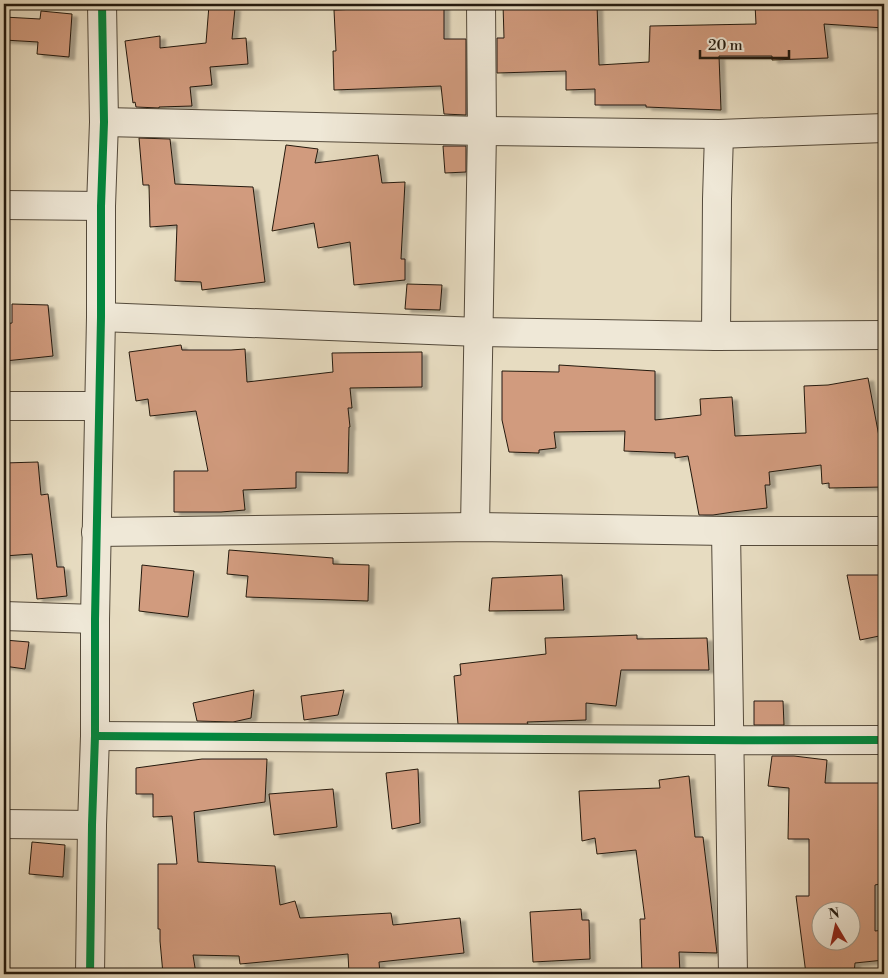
<svg xmlns="http://www.w3.org/2000/svg" width="888" height="978" font-family="'Libre Bodoni',serif">
<style>
.building{fill:#d19b7e;stroke:#23190e;fill-rule:evenodd;filter:url(#shadow)}
.lines{fill:none;stroke-linecap:round;stroke-linejoin:round}
.minor-casing{stroke:#544a3b;stroke-width:30}
.minor{stroke:#efe8d7;stroke-width:28}
.cycleway-casing{stroke:#efe8d7;stroke-width:11}
.cycleway{stroke:#00873e;stroke-width:8}
</style>
<defs>
<filter id="shadow"><feDropShadow dx="5.5" dy="3" stdDeviation="1" flood-color="#0004"/></filter>
</defs>
<rect width="100%" height="100%" fill="#e7dcc1"/>
<filter id="stains"><feTurbulence type="fractalNoise" baseFrequency=".004" numOctaves="4"/><feColorMatrix values="0 0 0 0 .2 0 0 0 0 .09 0 0 0 0 .02 0 0 0 .5 -.17"/></filter>
<radialGradient id="worn" r=".72"><stop offset=".6" stop-color="#630" stop-opacity="0"/><stop offset="1" stop-color="#630" stop-opacity=".3"/></radialGradient>
<g class="building">
<path d="M408,4H444V39H466V115L444,114L441,86L334,90L333,51H336L334,10L408,7Z"/>
<path d="M503,4H525V7L597,4L599,65L649,62L650,26L756,24L755,4H884V28L824,24L828,58L772,60V56H719L721,110L646,107V105H595V89L566,90V71L497,73V38H504Z"/>
<path d="M209,5L235,8L232,39L246,38L248,64L210,67L212,85L190,87L192,106L159,107V108L136,107L135,102L133,103L125,41L160,36V48L206,43Z"/>
<path d="M41,11L72,14L69,57L37,54L38,42L4,40V17L40,19Z"/>
<path d="M139,138L170,139L175,184L253,187L265,282L202,290L201,282L175,281L177,225L150,227L149,185H143Z"/>
<path d="M286,145L318,149L315,163L378,155L382,183L405,182L401,259H405V280L354,285L350,242L318,248L314,223L272,231Z"/>
<path d="M443,146H466V172L445,173Z"/>
<path d="M407,284L442,285L440,310L405,309Z"/>
<path d="M12,304L48,305L53,356L5,361L4,324L12,323Z"/>
<path d="M181,345L182,350H231L245,349L247,382L333,372L332,353L422,352V387L350,388L352,408H348L350,427H349L348,473L296,472V488L243,490L245,510L221,512H174V471H208L196,411L150,416L148,399L136,401L129,352Z"/>
<path d="M559,365L655,371V420L701,415L700,399L732,397L735,436L806,433L804,386L828,385L868,378L884,463V487L829,488V483L822,484L821,465L769,472L770,485H765L767,508L733,512L713,515H699L688,456L675,458V453L624,451L625,431L554,432L556,448L539,450V453L509,452L502,420V371L559,372Z"/>
<path d="M38,462L41,495L48,494L57,567H64L67,596L37,599L32,554L4,556V463Z"/>
<path d="M229,550L333,558V564L369,565L368,601L246,597L248,576L227,574Z"/>
<path d="M142,565L194,571L188,617L139,611Z"/>
<path d="M562,575L564,610L489,611L492,578Z"/>
<path d="M847,575H884V635L860,640Z"/>
<path d="M637,635V639L707,638L709,670H621L616,706L586,703V720L527,722L528,724H458L454,676L461,675L460,664L546,654L545,638Z"/>
<path d="M4,640L29,642L25,669L4,666Z"/>
<path d="M254,690L251,718L233,722L197,721L193,703Z"/>
<path d="M344,690L338,715L304,720L301,696Z"/>
<path d="M754,701H783L784,725H754Z"/>
<path d="M772,756H794L827,760L825,783H884V883L875,885V931L884,930V960L855,963L854,974H806L796,896H809V839H788L789,788L768,786ZM820,910H850V940H820Z"/>
<path d="M202,759H267L265,802L194,812L198,862L275,866L280,905L295,901L300,918L391,913L393,925L460,918L464,953L379,962L380,974H349L348,954L240,964L239,956L193,955L196,974H163L160,941V929H158V864H177L172,816L153,817V794H136V768Z"/>
<path d="M418,769L420,823L392,829L386,773Z"/>
<path d="M689,776L695,837H703L717,953L679,952L680,974H642L640,919H645L636,850L597,854L595,838L582,841L579,791L660,788L659,780Z"/>
<path d="M333,789L337,827L274,835L269,794Z"/>
<path d="M32,842L65,845L63,877L29,874Z"/>
<path d="M581,909L582,920H589L590,959L533,962L530,912Z"/>
</g>
<g class="lines">
<defs>
<g id="minor">
<path d="M104,122L482,131L719,134L884,128"/>
<path d="M4,205L101,206"/>
<path d="M101,317L479,332L716,336L884,335"/>
<path d="M716,336L717,199L719,134"/>
<path d="M4,406H99"/>
<path d="M475,527L482,131L481,4"/>
<path d="M726,531L733,974"/>
<path d="M96,532L475,527L726,531H884"/>
<path d="M4,616L95,619"/>
<path d="M95,736C358,739 621,741 884,740"/>
<path d="M4,824L92,825"/>
<path d="M90,974L92,825L95,736V619L101,317V206L104,122L102,4"/>
</g>
</defs>
<use href="#minor" class="minor-casing"/>
<use href="#minor" class="minor"/>
<defs>
<g id="cycleway">
<path d="M95,736C358,739 621,741 884,740"/>
<path d="M90,974L92,825L95,736V619L101,317V206L104,122L102,4"/>
</g>
</defs>
<use href="#cycleway" class="cycleway-casing"/>
<use href="#cycleway" class="cycleway"/>
</g>
<rect width="888" height="978" fill="none" stroke="#e7dcc1" stroke-width="20"/>
<rect x="5" y="5" width="878" height="968" fill="none" stroke="#23190e" stroke-width="2.5"/>
<rect x="10" y="10" width="868" height="958" fill="none" stroke="#23190e"/>
<g transform="translate(836 926) rotate(351)"><circle r="24" fill="#efe8d7" stroke="#9d9587"/>
<path d="M0-4L9 19L0 12L-9 19Z" fill="#8f2418"/>
<text y="-8" font-size="14" font-weight="bold" text-anchor="middle" fill="#23190e">N</text>
</g>
<path d="M700 50v8h89v-8" fill="none" stroke="#23190e" stroke-width="2.5"/>
<text x="708" y="50" font-size="15" fill="#23190e" stroke="#efe8d7" stroke-width="4" paint-order="stroke">20 m</text>
<rect width="100%" height="100%" filter="url(#stains)"/>
<rect width="100%" height="100%" fill="url(#worn)"/>
</svg>
